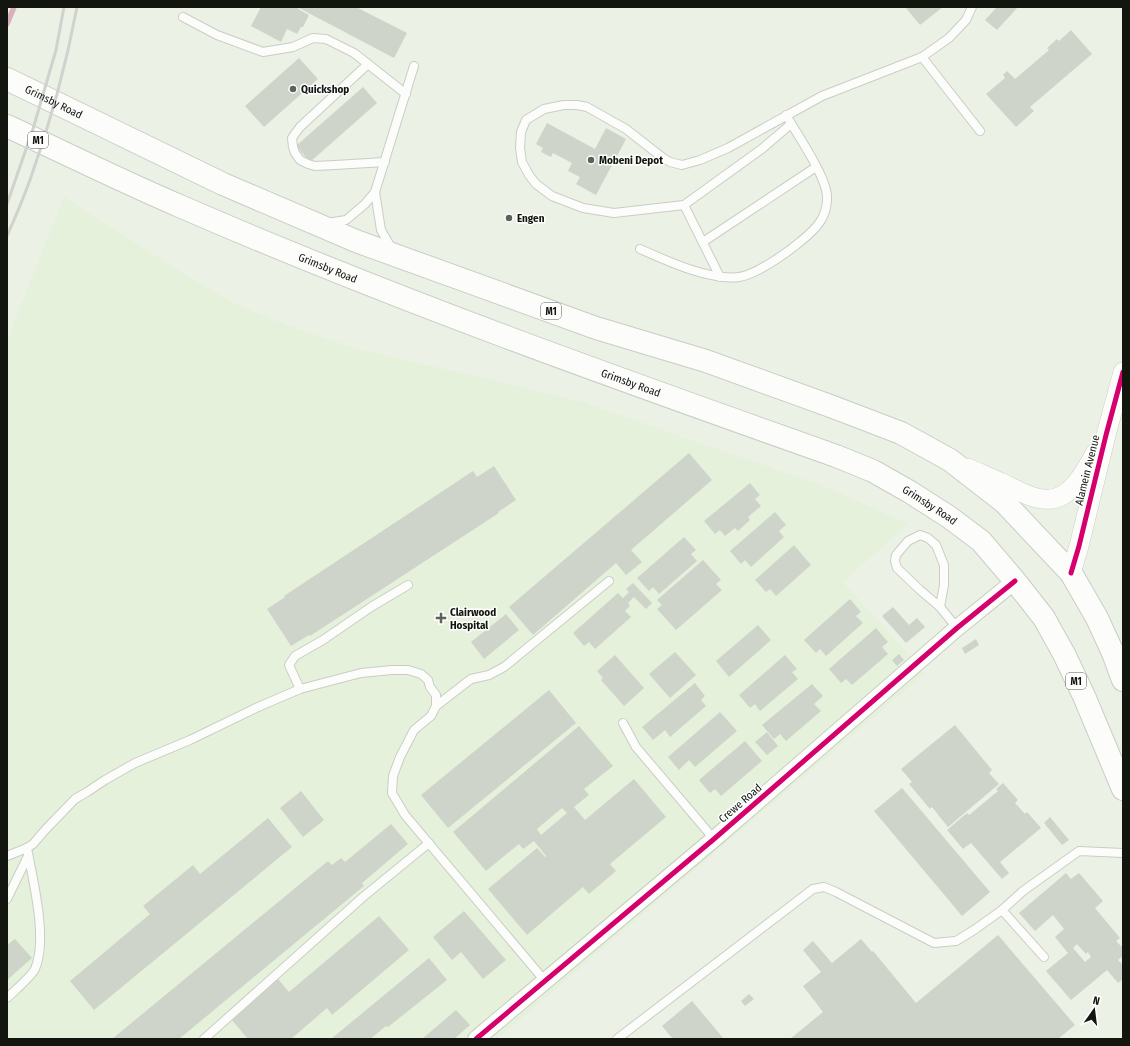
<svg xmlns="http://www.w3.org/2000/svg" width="1130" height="1046" font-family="'Fira Sans Condensed',sans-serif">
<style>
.built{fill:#e6f1db}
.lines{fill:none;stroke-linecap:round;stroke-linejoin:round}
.stream{stroke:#d9b1be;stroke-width:5.5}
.building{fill:#cfd4ca;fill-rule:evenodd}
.service-casing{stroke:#c9cec4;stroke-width:10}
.minor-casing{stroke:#c9cec4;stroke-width:18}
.tertiary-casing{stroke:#c9cec4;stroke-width:20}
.trunk-casing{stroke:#c9cec4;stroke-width:24}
.service{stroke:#fcfdfb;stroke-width:8}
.minor{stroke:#fcfdfb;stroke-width:16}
.tertiary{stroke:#fcfdfb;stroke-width:19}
.trunk{stroke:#fcfdfb;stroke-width:22}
.rail{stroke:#d0d2ce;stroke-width:3}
.cycleway-casing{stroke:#fff;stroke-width:8}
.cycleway{stroke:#d6006c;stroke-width:5}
.poi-dot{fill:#5e6359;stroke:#fff;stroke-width:1.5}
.labels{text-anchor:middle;stroke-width:3;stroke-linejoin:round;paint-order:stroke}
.shield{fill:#fff;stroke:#595c56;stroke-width:1}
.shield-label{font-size:10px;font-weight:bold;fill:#12160e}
.poi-label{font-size:11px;font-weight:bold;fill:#12160e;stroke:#fff;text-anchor:start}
.street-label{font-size:11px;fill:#12160e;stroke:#fff}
</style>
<rect width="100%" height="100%" fill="#ebf1e5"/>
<path class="built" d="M64,197L184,274L234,303L276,321L356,349L480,377L583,402L829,488L908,524L843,582L908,654L924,674L497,1039H7V340Z"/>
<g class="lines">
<path class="stream" d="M7,24L14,7"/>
</g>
<g class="building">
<path d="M261,7H356L407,33L394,58L299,8L298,9L309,15L303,27H301L297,34L287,29L281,42L251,26Z"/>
<path d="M905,7H943L920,25Z"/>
<path d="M997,7H1018L997,30L985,20Z"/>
<path d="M1071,30L1092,54L1030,107L1034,111L1016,127L986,94L1005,78L1003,75L1007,71L1015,79L1049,50L1047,48L1057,39L1059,41Z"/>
<path d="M299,58L318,79L264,127L245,106Z"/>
<path d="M363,87L377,103L310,162L296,146Z"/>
<path d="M547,123L595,149L606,128L626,139L596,195L576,184L580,177L568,171L572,163L553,153L551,157L541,152L543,148L536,144Z"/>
<path d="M689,453L712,480L631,550L642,562L626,575L616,563L533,635L509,607Z"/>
<path d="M494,466L516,500L498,512L499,513L310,636L309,635L291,646L267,609L285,597L284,596L473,471L477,477Z"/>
<path d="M750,483L760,495L755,499L761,506L748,517L750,520L738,531L735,528L725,536L720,530L715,534L704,521Z"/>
<path d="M775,512L786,525L779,531L784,537L751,567L745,560L741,564L730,551Z"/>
<path d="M684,537L696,550L691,554L697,561L659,594L653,587L649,591L637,578Z"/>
<path d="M794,545L811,565L776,596L770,589L766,592L755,580Z"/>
<path d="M703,560L721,580L716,584L722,590L676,630L657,609L662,605L657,600Z"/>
<path d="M633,583L652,603L646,609L634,597L628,603L630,606L625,611L631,617L595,649L589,642L584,646L573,633L618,593L623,598L629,592L626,589Z"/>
<path d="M850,599L861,612L856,616L863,623L826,656L820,649L816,653L804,640Z"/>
<path d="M893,607L909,625L917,618L925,627L906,643L882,616Z"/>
<path d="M506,614L519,630L484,659L471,642Z"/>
<path d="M758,625L771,640L729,677L716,661Z"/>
<path d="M876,628L888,642L882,647L888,654L852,685L846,679L841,683L829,669Z"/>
<path d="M976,639L979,645L965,654L962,648Z"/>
<path d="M675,652L696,675L670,698L649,674Z"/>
<path d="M899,654L904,660L897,666L892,660Z"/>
<path d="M615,655L644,688L624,706L601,680L603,678L597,671Z"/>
<path d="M785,655L797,669L792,672L798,679L760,711L755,704L750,708L739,695Z"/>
<path d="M695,683L705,696L701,700L706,706L670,737L665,730L653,740L642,727Z"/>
<path d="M812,684L823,696L814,704L821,711L786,741L780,734L774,739L762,725Z"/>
<path d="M549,690L576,723L448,828L421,795Z"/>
<path d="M720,712L737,731L695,767L689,760L679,770L668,757Z"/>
<path d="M955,725L992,770L989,773L999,784L948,827L932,807L930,809L909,784L912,782L901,769Z"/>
<path d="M579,726L613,766L584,789L589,795L574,807L585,820L634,779L666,817L610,864L616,871L589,894L583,887L527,935L488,889L537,848L545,857L546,856L534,841L523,849L519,844L486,871L453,832ZM562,808L567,813L541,835L537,829Z"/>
<path d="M767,732L778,746L767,755L755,742Z"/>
<path d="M745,741L762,761L721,796L715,789L710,793L699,780Z"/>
<path d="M1003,783L1018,800L1015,803L1025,814L1027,812L1041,828L1000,862L1009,873L1002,879L971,843L963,849L947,830L967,813L969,815L998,791L996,789Z"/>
<path d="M902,788L990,892L962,916L874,811Z"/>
<path d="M301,791L324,820L303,837L280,808Z"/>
<path d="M1050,817L1069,840L1062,845L1044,823Z"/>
<path d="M268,818L292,847L94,1010L70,981L150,914L143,906L193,865L200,874Z"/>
<path d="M391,824L408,844L362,883L364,886L179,1039H112L328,861L332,865L341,858L345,862Z"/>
<path d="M1066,873L1071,879L1079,873L1103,901L1095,908L1120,938L1116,941L1123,948V956L1118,960L1122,964L1123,963V979L1118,983L1107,970L1071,1000L1046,971L1068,953L1055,937L1064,929L1053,915L1035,931L1019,913ZM1077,944L1086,954L1088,952L1091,957L1085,962L1073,948Z"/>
<path d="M464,911L506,960L483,979L461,952L452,960L433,937Z"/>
<path d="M379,916L409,950L332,1015L327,1008L291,1039H248L231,1019L278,979L289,992Z"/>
<path d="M998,935L1075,1025L1058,1039H790L823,1012L803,986L821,972L803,950L813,941L832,963L861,939L872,952L873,951L916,1003Z"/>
<path d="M15,939L32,958L7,980V945Z"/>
<path d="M429,958L447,980L388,1027L386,1026L370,1039H331Z"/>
<path d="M749,994L754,999L745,1006L741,1001Z"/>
<path d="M692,1001L724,1039H673L662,1026Z"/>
<path d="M456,1010L470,1025L454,1039H422Z"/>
</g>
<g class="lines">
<defs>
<g id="service">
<path d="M183,17L217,35L263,52L293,47L313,38L326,39L354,53L406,94"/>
<path d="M922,57L980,131"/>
<path d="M368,64L300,127L292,138L293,147L295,153L300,160L308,164L315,166L335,165L385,162"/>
<path d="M375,192L381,230L392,249"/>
<path d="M684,205L614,213L583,208L552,196L536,184L529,175L522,162L520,148L521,132L526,120L544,109L564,105H577L587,107L626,129L663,158L670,162L682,165L700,160L728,148L822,96L922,57L949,38L966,20L972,7"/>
<path d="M327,223L346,220L365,204L375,192L414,66"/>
<path d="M703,242L816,167"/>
<path d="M640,249C667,261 710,281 739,277C756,275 788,252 801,241C816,229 828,217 827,196C826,176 797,134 786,115"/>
<path d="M720,277L684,205L763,148L791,124"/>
<path d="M940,607L944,585V565L936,545L928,538L920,535L908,541L896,555L895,561L897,568L920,590L940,607L957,628"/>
<path d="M300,689L289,665L295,656L323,640L371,607L408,585"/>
<path d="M436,706L471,679L489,675L504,667L609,581"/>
<path d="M623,723L636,747L714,839"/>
<path d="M7,856L27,848L33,844L46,829L75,799L87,792L105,780L135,763L190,740L258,707L300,689L361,673L392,670H408L421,674L428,680L430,687L436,695V706L431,716L414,730L400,757L393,776L392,793L405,815L545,981"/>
<path d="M7,899L28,856"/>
<path d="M1002,910L1044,957"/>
<path d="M7,998C13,992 31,977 35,969C48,939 33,881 27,848"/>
<path d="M204,1039L363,897L429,843"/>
<path d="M617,1039L813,889L824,887L836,892L934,943L956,941L974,930L1002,910L1023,891L1079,851L1123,853"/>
</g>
<path id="minor" d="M476,1039L714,839L957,628L1015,581"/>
<g id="tertiary">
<path d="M968,468C979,473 991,478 1002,483C1020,491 1043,507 1063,495C1078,486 1087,467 1096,452"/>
<path d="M1071,573L1079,546L1106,435L1123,372"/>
</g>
<g id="trunk">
<path id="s1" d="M7,79L223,184L356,241L596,328L706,361L833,407L901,433L950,460L1004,502L1071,573L1097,618L1113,653L1123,680"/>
<path id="s2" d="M7,126C65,153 123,182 182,207C396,300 616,378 836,456L873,471L910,492L949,517L981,541L1015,581L1044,618L1064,654L1084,696L1123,789"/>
</g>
</defs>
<use href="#service" class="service-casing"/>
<use href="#minor" class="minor-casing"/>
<use href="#tertiary" class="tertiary-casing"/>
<use href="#trunk" class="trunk-casing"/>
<use href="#service" class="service"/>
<use href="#minor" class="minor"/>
<use href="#tertiary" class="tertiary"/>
<use href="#trunk" class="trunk"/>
<g class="rail">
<path d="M7,204L33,129L56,50L64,7"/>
<path d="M7,236C15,218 23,199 30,180C50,124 66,66 77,7"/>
</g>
<defs>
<g id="cycleway">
<path d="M1071,573L1079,546L1106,435L1123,372"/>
<path d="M476,1039L714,839L957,628L1015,581"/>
</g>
</defs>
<use href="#cycleway" class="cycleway-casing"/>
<use href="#cycleway" class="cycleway"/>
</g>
<g class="poi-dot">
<circle cx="293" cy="89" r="4"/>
<circle cx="591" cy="160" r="4"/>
<circle cx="509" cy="218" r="4"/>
<path d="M439 612h4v4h4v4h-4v4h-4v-4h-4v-4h4z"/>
</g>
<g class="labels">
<g class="shield">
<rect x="28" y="132" width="20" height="16" rx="3"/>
<rect x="541" y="303" width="20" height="16" rx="3"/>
<rect x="1066" y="673" width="20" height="16" rx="3"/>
</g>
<g class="shield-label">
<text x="38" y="144">M1</text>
<text x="551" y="315">M1</text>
<text x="1076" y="685">M1</text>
</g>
<g class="poi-label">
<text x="301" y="93">Quickshop</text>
<text x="599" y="164">Mobeni Depot</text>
<text x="517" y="222">Engen</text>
<text x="450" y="616">Clairwood<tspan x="450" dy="13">Hospital</tspan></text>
</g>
<g class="street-label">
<text dy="4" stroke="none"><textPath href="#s1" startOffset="52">Grimsby Road</textPath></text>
<text dy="4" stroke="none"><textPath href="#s2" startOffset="351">Grimsby Road</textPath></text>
<text dy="4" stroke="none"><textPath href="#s2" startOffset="675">Grimsby Road</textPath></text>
<text transform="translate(1087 470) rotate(-76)" y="4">Alamein Avenue</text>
<text dy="4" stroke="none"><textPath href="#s2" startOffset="999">Grimsby Road</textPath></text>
<text transform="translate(740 803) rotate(-41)" y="4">Crewe Road</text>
</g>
</g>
<rect width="1130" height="1046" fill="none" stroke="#12160e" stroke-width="16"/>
<g transform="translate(1094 1010) rotate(14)" stroke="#ffffff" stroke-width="3" paint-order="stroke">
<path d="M0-3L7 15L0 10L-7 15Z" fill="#12160e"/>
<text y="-6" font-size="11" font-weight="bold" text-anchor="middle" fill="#12160e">N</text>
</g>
</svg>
